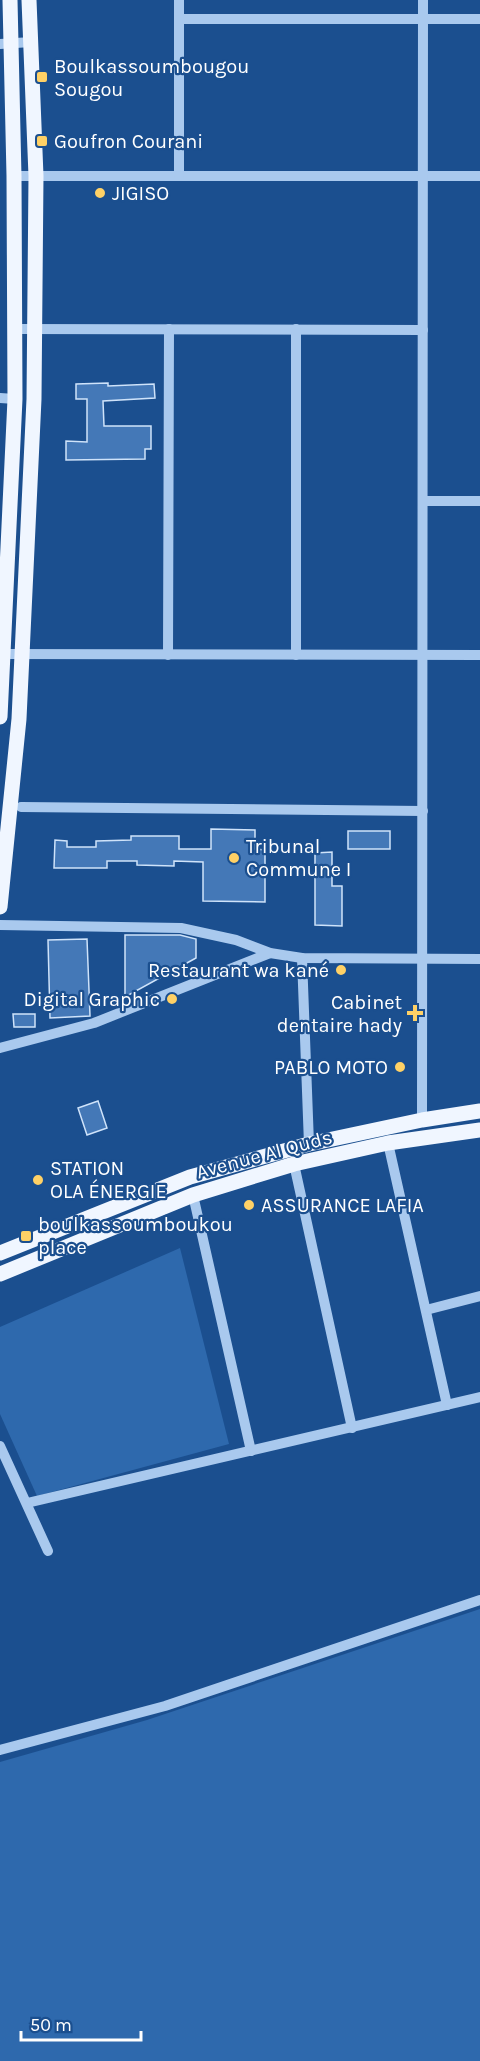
<svg xmlns="http://www.w3.org/2000/svg" width="480" height="2061" font-family="Karla,sans-serif">
<style>
.green{fill:#2e69ad}
.building{fill:#4478b7;stroke:#cfe3fa;stroke-width:1.5}
.lines{fill:none;stroke-linecap:round;stroke-linejoin:round}
.minor{stroke:#a9c9ee;stroke-width:10}
.major{stroke:#f0f6ff;stroke-width:15}
.poi-dot{fill:#ffd166;stroke:#1b4f8f;stroke-width:2}
.labels{text-anchor:middle;stroke-width:4.5;stroke-linejoin:round;paint-order:stroke}
.poi-label{font-size:20px;fill:#fff;stroke:#1b4f8f;text-anchor:start}
.street-label{font-size:20px;fill:#fff;stroke:#1b4f8f}
</style>
<rect width="100%" height="100%" fill="#1b4f8f"/>
<g class="green">
<path d="M180,1248L229,1444L37,1496L0,1414V1327Z"/>
<path d="M480,1609V2061H0V1762L147,1720Z"/>
</g>
<g class="building">
<path d="M108,383V386L154,384L155,398L103,401L104,426H151V449H145V459L66,460V441L87,442V399H76V384Z"/>
<path d="M211,829L255,830V849L265,850V902L203,901V862L174,861V866L137,865V861H107V868H54L55,840L67,841V847H96V841L131,840V836H179V849H211Z"/>
<rect x="348" y="831" width="42" height="18"/>
<path d="M332,852V886H342V926L315,925V853Z"/>
<path d="M125,935H180L196,939V958L125,997Z"/>
<path d="M87,939L90,1016L50,1018L48,940Z"/>
<path d="M13,1014H35V1027H14Z"/>
<path d="M98,1101L107,1128L87,1135L78,1108Z"/>
</g>
<g class="lines">
<g class="minor">
<path d="M179,19H480"/>
<path d="M0,44L31,42"/>
<path d="M14,176H480"/>
<path d="M179,176V0"/>
<path d="M15,329L423,330"/>
<path d="M0,398L15,399"/>
<path d="M423,501H480"/>
<path d="M0,654L480,655"/>
<path d="M168,655L169,329"/>
<path d="M296,655V329"/>
<path d="M21,807L423,811"/>
<path d="M0,925L181,928L236,940L270,953L302,958L480,959"/>
<path d="M302,958L309,1144"/>
<path d="M0,1048L94,1023L270,953"/>
<path d="M422,1120L423,0"/>
<path d="M388,1143L447,1405"/>
<path d="M294,1164L352,1428"/>
<path d="M193,1195L251,1451"/>
<path d="M426,1310L480,1296"/>
<path d="M0,1446L48,1551"/>
<path d="M27,1503L480,1397"/>
<path d="M0,1750L165,1706L480,1600"/>
</g>
<g class="major">
<path d="M0,717L15,399L14,176L10,0"/>
<path d="M0,907L19,719L34,399L36,176L29,0"/>
<path d="M0,1253L190,1177L309,1144L422,1120L480,1111"/>
<path d="M0,1274L193,1195L294,1164L388,1143L480,1130"/>
</g>
</g>
<g class="poi-dot">
<rect x="36" y="71" width="12" height="12" rx="3"/>
<rect x="36" y="135" width="12" height="12" rx="3"/>
<circle cx="100" cy="193" r="6"/>
<circle cx="234" cy="858" r="6"/>
<circle cx="341" cy="970" r="6"/>
<circle cx="172" cy="999" r="6"/>
<path d="M412 1004h6v6h6v6h-6v6h-6v-6h-6v-6h6z"/>
<circle cx="400" cy="1067" r="6"/>
<circle cx="38" cy="1180" r="6"/>
<circle cx="249" cy="1205" r="6"/>
<rect x="20" y="1230" width="12" height="12" rx="3"/>
</g>
<g class="labels">
<g class="poi-label">
<text x="54" y="73">Boulkassoumbougou<tspan x="54" dy="23">Sougou</tspan></text>
<text x="54" y="148">Goufron Courani</text>
<text x="112" y="200">JIGISO</text>
<text x="246" y="853">Tribunal<tspan x="246" dy="23">Commune I</tspan></text>
<text x="329" y="977" text-anchor="end">Restaurant wa kané</text>
<text x="160" y="1006" text-anchor="end">Digital Graphic</text>
<text x="402" y="1009" text-anchor="end">Cabinet<tspan x="402" dy="23">dentaire hady</tspan></text>
<text x="388" y="1074" text-anchor="end">PABLO MOTO</text>
<text x="50" y="1175">STATION<tspan x="50" dy="23">OLA ÉNERGIE</tspan></text>
<text x="261" y="1212">ASSURANCE LAFIA</text>
<text x="38" y="1231">boulkassoumboukou<tspan x="38" dy="23">place</tspan></text>
</g>
<g class="street-label">
<text transform="translate(264 1154) rotate(-15)" y="7">Avenue Al Quds</text>
</g>
</g>
<path d="M21 2031v9h120v-9" fill="none" stroke="#ffffff" stroke-width="3"/>
<text x="30" y="2031" font-size="18" fill="#ffffff" stroke="#1b4f8f" stroke-width="4.5" paint-order="stroke">50 m</text>
</svg>
